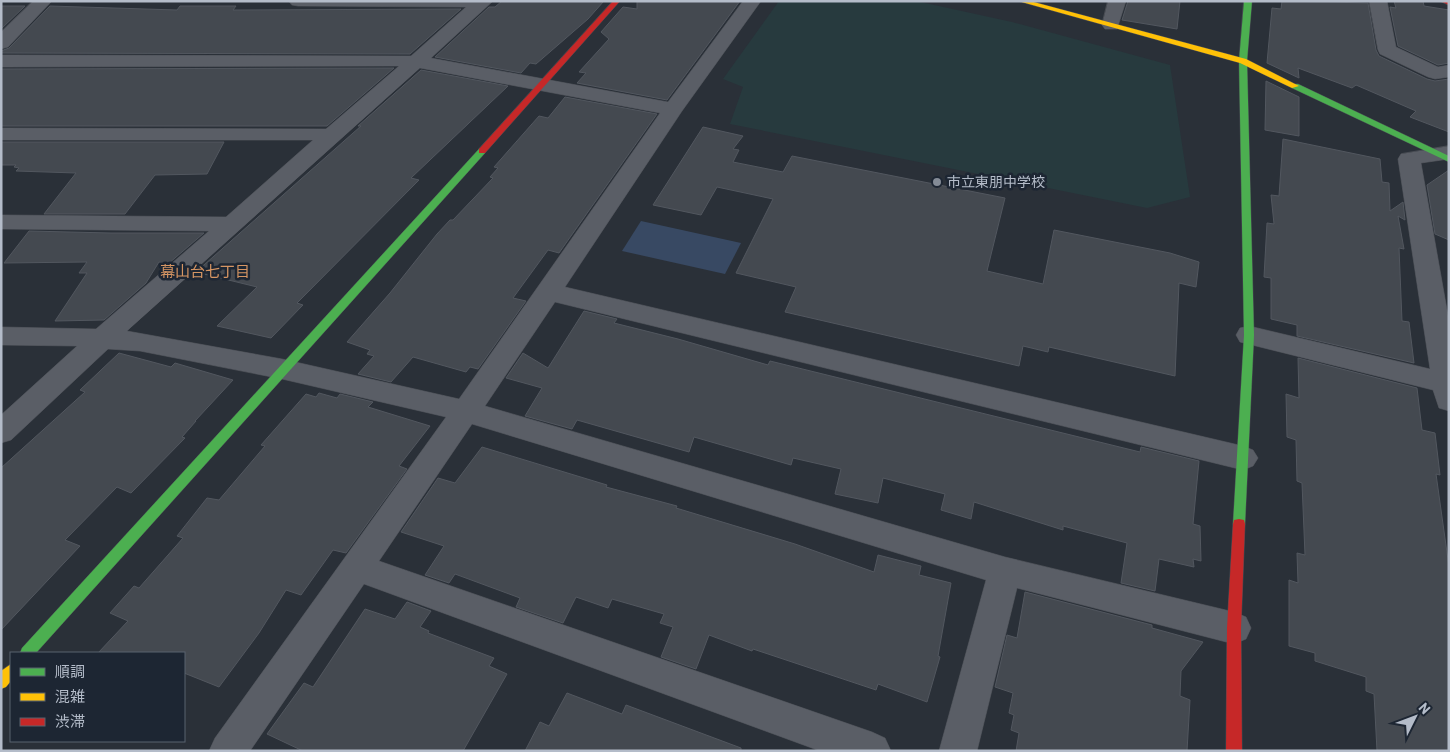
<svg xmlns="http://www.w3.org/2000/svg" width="1450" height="752" font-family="Barlow,'Noto Sans JP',sans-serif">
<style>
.green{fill:#273a3e}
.water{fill:#384963}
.building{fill:#444950;stroke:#52575f}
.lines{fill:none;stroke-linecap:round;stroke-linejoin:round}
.street-casing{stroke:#484c53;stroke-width:1}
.fast-casing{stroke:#484c53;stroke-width:1}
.slow-casing{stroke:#484c53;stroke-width:1}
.jam-casing{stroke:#484c53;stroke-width:1}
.street{fill:#5a5e66;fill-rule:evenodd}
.fast{fill:#4caf50;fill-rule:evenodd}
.slow{fill:#ffc107;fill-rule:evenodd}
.jam{fill:#c62828;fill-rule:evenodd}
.poi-dot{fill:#848b96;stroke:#1d2633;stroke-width:2}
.labels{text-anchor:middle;stroke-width:5;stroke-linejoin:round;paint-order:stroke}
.poi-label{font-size:14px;fill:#b4bcc9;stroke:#1d2633;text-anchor:start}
.neighbourhood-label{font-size:15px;fill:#d59563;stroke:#1d2633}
</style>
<rect width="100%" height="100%" fill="#2a3038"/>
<path class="green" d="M779,1H916L1012,22L1170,65L1190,197L1147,208L730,124L743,87L723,79Z"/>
<path class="water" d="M641,221L741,243L725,274L622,251Z"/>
<g class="building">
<path d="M502,1H604L588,19L536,64L530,63L521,73L435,57L489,7H495Z"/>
<path d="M637,1H740L667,100L577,83L586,73L579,72L609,39L601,32L623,7L637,9Z"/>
<path d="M1128,1H1180L1177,29L1122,20Z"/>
<path d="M1282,1L1368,3L1376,50L1379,56L1427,79L1435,81L1449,79V132L1410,117L1416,111L1356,85L1352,88L1298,68L1299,78L1267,63L1272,8L1281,9Z"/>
<path d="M1394,1H1423L1424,6L1449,10V63L1438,65L1398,46L1390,7L1396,8Z"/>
<path d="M1,6H25L1,29Z"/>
<path d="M50,6L177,10L180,6H236L233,10L461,9L410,54L1,53V51L9,48Z"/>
<path d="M394,68L327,126H1V69Z"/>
<path d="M421,70L508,86L411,178L419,180L297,303L303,305L271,338L217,326L257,287L196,272L361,126H358Z"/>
<path d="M1266,81L1299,97V136L1265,130Z"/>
<path d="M565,97L657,114L559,253L548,250L513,298L526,301L478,369L470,367L466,372L413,357L391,382L358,374L374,356L367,354L370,350L347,342L390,293L437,234L450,220H453L493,178L490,177L498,168L494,167L539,116L548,118Z"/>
<path d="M703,127L743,136L733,149L739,150L733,162L783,172L792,156L1005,198L987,271L1043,284L1054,230L1170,253L1199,262L1196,287L1179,283L1175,376L1049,347L1048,352L1023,346L1019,366L785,312L796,287L736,273L773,199L717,187L701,215L653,205Z"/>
<path d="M1283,139L1380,159L1382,182L1389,183L1390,211L1403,202L1405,220L1398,216L1404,249L1399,248L1402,321L1409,322L1414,363L1297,336V325L1271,319V278L1264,277L1267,223L1274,224L1271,195L1279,196Z"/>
<path d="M1,142H224L207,174L155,175L125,214H44L76,173L16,171L19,168L14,167L16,165H1Z"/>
<path d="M1449,170V240L1435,234L1427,185Z"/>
<path d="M29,231L111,233H204L168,264L159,262L146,283L104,320L55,321L87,273H79L87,262L4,263Z"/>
<path d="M584,311L617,319L614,323L678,339L768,365L770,361L1140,452L1141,447L1199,461L1193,524L1200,526L1201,561L1193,559L1194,567L1159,559L1155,591L1121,583L1127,543L1063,526V530L974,502L971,519L941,510L945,494L883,478L878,503L835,494L841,469L793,458L791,465L694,437L689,452L577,420L572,429L525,416L542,388L506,378L523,353L548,368Z"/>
<path d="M119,353L171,367L175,363L233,380L195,421H196L182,437L185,438L131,493L117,487L65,540L80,546L1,630V468L85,392L80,390Z"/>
<path d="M1298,358L1417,388L1422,430L1435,433L1440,475L1436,474L1449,567V751H1377L1374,694L1366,691V677L1315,661V653L1289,646V580L1298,583L1297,553L1305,555L1302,483L1297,481L1296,440L1287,437L1286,394L1299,398Z"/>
<path d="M319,393L337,398L340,394L373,402L368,407L430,426L399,466L407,469L346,553L333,550L301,595L286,590L259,633L219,687L184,673V653H98L128,621L110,613L134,586L139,588L183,538L177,536L207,498L219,500L265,446L261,445L306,394L316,397Z"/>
<path d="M482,447L607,485L606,487L677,506L676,508L795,544L874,572L878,555L921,566L919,575L951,583L938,656L940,657L927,702L878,684L876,690L753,649L752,651L709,635L696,669L661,657L673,627L660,623L664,614L612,599L608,608L576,597L563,623L516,607L520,598L455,574L449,583L425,575L444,546L401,532L438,478L455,483Z"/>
<path d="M1025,592L1152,625V628L1203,642L1181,671L1180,696L1190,700L1187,751H1016L1019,733L1011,730L1014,715L1009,713L1013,693L995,687L1007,635L1017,638Z"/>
<path d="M407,602L431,611L420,627L429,631L428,633L494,658L489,666L507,674L463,751H303L267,734L304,683L313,687L365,609L395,619Z"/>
<path d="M567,693L622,714L626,705L741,748V751H525L540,722L549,726Z"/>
</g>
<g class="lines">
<defs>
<g id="street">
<path d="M33,1H52L8,47L1,49V32Z"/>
<path d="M289,1H493L431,58L668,102L743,1H761L682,111L565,287L1243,446L1253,450L1258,458L1253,466L1243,470L555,302L485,406L1005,557L1234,612L1246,617L1251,628L1246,639L1234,644L1017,588L977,751H939L986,580L472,424L379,561L872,732L885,738L891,751H820L364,584L250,751H209L215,738L446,417L282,379L140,351L108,349L11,440L1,443V415L77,346L1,345V327L96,329L209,231L1,229V215L226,217L313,140H1V128L326,129L399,66L1,67V55L411,56L466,7L298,6L292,5ZM420,68L660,113L459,399L282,359L127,331Z"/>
<path d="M1108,1H1126L1117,29H1105L1102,25Z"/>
<path d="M1369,1H1387L1396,47L1438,67L1449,65V77L1435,79L1428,77L1380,54L1378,50Z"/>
<path d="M1449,146V159L1421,163L1449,321V411L1439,408L1433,390L1240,342L1236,335L1240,328L1249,326L1430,369L1398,159L1401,154Z"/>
</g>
<g id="fast">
<path d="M1244,1H1252L1247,61L1254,335L1245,524L1244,528L1239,529L1234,528L1233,524L1244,335L1239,61Z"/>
<path d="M1292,84H1298L1449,156V162L1292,88Z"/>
<path d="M482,148L485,149V153L36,653H20L22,648L479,149Z"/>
</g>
<g id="slow">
<path d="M1018,1H1030L1246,59L1299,86L1292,88L1240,63Z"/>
<path d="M11,664V681L6,687L1,689V671Z"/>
</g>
<g id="jam">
<path d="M613,1H620L485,153H479V149Z"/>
<path d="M1440,1H1449V5Z"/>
<path d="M1239,519L1244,520L1245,524L1241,628L1242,751H1226L1227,628L1233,524L1234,520Z"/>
</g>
</defs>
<use href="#street" class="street-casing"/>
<use href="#fast" class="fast-casing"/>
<use href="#slow" class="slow-casing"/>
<use href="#jam" class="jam-casing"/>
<use href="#street" class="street"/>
<use href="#fast" class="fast"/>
<use href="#slow" class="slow"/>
<use href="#jam" class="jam"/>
</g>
<circle class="poi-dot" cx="937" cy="182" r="5"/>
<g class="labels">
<g class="poi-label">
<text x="947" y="187">市立東朋中学校</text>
</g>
<g class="neighbourhood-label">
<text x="205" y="277">幕山台七丁目</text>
</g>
</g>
<rect width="1450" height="752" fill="none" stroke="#b4bcc9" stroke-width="5"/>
<rect x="10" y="652" width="175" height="90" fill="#1d2633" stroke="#59626f"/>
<rect x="20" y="668" width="25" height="8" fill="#4caf50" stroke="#59626f"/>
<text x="55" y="677" font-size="15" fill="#b4bcc9">順調</text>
<rect x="20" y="693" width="25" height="8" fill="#ffc107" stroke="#59626f"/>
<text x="55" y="702" font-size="15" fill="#b4bcc9">混雑</text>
<rect x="20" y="718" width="25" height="8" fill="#c62828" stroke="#59626f"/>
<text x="55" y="727" font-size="15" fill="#b4bcc9">渋滞</text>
<g transform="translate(1415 717) rotate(48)" stroke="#1d2633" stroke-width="4" paint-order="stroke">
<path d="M0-4L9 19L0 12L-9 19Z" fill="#b4bcc9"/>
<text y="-8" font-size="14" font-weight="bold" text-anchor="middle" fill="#b4bcc9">N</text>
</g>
</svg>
